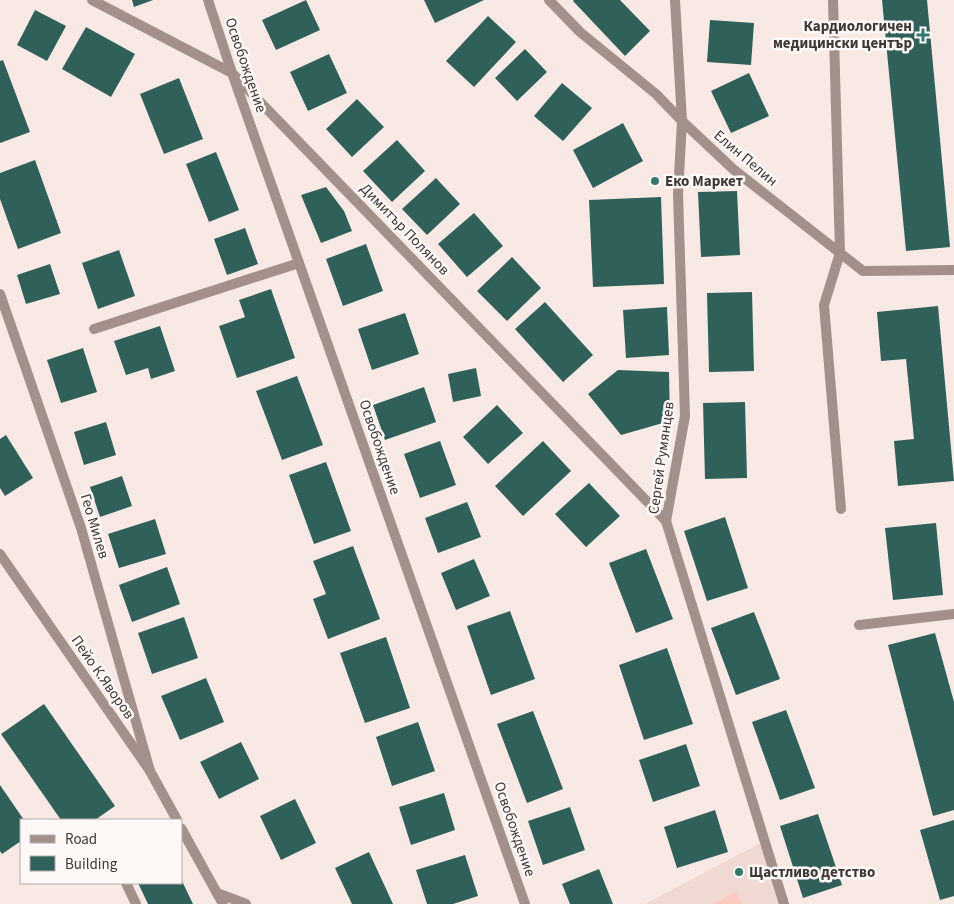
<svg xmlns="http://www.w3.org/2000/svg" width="954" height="904" font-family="'Source Sans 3',sans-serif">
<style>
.built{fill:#f0d9d3}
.green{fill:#f9ccbf}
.building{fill:#2f615a}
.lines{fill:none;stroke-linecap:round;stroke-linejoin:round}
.service{stroke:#a3908a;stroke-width:10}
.minor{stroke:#a3908a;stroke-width:10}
.poi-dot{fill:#31786f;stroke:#fef9f7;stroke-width:2}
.labels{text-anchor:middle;stroke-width:5;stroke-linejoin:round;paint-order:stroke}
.poi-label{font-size:15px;font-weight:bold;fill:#3d3836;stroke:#fef9f7;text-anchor:start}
.street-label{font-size:15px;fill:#3d3836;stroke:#fef9f7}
</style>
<rect width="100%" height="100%" fill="#f8e9e5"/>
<path class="built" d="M764,841L784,904H645Z"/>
<path class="green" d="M736,891L742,904H712Z"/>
<g class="building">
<path d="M132,0H153L134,7Z"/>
<path d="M306,0L320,30L276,50L262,20Z"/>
<path d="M424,0H484L435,23Z"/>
<path d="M574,0H620L650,31L625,56L573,1Z"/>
<path d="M882,0H927L950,247L906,251Z"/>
<path d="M35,10L66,26L47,61L17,45Z"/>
<path d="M488,16L516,42L474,87L446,61Z"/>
<path d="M710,20L754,23L751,65L707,62Z"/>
<path d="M86,27L135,54L111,97L62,69Z"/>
<path d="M525,49L547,72L517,101L495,78Z"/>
<path d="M329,54L347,93L308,111L290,72Z"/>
<path d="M3,60L30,132L0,143V61Z"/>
<path d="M749,73L769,116L731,133L711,91Z"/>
<path d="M179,78L203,139L164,154L140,94Z"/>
<path d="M562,83L592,108L563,141L534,116Z"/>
<path d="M357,99L384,127L352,157L326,129Z"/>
<path d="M623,123L643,161L593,188L573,150Z"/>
<path d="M397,140L425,171L392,202L363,171Z"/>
<path d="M216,152L239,210L209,222L186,164Z"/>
<path d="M35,160L61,233L18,249L0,199V173Z"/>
<path d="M436,178L460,204L427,235L402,209Z"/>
<path d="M326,187L344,211L352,231L321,243L301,195Z"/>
<path d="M737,191L740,255L701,257L698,192Z"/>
<path d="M661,197L664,284L593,287L589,200Z"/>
<path d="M474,213L503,246L467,277L438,244Z"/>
<path d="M245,228L258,264L227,275L214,239Z"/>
<path d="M366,244L383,291L343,306L326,259Z"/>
<path d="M119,250L135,296L98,309L82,263Z"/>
<path d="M512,257L541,288L507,321L477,291Z"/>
<path d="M50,264L60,294L26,304L17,275Z"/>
<path d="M271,289L295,358L237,378L219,326L245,317L239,300Z"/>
<path d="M752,292L754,371L709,372L707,293Z"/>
<path d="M545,302L593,355L563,382L515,329Z"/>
<path d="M938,306L954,481L898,486L894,441L914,439L906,359L881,361L877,312Z"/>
<path d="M667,307L669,355L626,358L623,310Z"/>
<path d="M405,313L419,354L372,370L358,329Z"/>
<path d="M160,326L175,371L151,379L148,368L126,375L114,341Z"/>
<path d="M83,348L97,392L61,403L47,360Z"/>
<path d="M476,368L481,396L453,402L448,374Z"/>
<path d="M618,370L669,372L670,421L621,435L588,394Z"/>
<path d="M297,376L323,445L282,460L256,391Z"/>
<path d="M424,387L436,422L385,440L373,405Z"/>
<path d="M745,402L747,478L705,479L703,403Z"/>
<path d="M497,405L523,433L488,464L463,437Z"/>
<path d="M106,422L116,455L84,465L74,432Z"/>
<path d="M6,435L33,478L5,496L0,488V439Z"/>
<path d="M440,441L456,485L420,498L404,454Z"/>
<path d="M543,441L571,471L523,516L495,486Z"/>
<path d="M326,462L351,531L314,544L289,475Z"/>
<path d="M122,476L132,506L100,517L90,487Z"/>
<path d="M589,483L620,516L586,547L555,514Z"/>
<path d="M467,502L481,537L438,553L425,518Z"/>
<path d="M725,517L748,588L707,601L684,531Z"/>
<path d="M155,519L166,554L119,568L108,534Z"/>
<path d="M936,523L943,595L893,600L885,528Z"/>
<path d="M353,546L380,619L328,639L313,599L326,594L313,561Z"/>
<path d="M646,549L673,619L636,633L609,563Z"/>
<path d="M474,559L490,596L456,610L441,573Z"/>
<path d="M167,567L180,604L132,622L119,585Z"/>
<path d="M510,611L535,679L491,695L467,626Z"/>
<path d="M754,612L780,679L736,695L711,628Z"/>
<path d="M184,617L198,658L152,674L138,633Z"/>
<path d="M935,633L954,702V810L933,816L888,645Z"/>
<path d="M386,637L410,708L365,723L340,653Z"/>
<path d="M667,648L693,724L644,740L619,665Z"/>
<path d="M206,678L224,722L180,740L161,696Z"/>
<path d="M44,704L115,806L95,820H61L1,734Z"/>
<path d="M786,710L815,788L780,800L752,722Z"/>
<path d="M533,711L563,789L527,803L497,724Z"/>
<path d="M418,722L435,771L392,786L376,737Z"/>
<path d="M241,742L259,779L219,799L200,762Z"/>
<path d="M686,744L700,786L653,802L639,760Z"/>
<path d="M0,785L24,820H21V841L2,854L0,851Z"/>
<path d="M444,793L455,830L411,845L399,807Z"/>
<path d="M295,799L316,843L281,860L260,816Z"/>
<path d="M570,807L585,850L543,865L528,821Z"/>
<path d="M715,810L728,852L677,868L664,827Z"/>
<path d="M818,814L842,885L803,898L780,826Z"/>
<path d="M954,820V896L940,900L920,830Z"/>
<path d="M369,852L393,904H352L335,868Z"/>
<path d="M465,855L478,896L453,904H427L416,870Z"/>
<path d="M599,869L613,904H570L562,884Z"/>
<path d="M181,879L193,904H148L138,883H181Z"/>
</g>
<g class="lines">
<g class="service">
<path d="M833,0L840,253L824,305L841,509"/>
<path d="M94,329L299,263"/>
<path d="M859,625L954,614"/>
<path d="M126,883L136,904"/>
</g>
<g class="minor">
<path d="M92,0L232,73L666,521"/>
<path d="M208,0L232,73L525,904"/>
<path d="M549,0L580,32L656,94L682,121L733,169L863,271L954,270"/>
<path d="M675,0L682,121L678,194L685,416L666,521L784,904"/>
<path d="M0,294L81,528L150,771"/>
<path d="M0,554L150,771L177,820"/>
<path d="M181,828L223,904"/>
<path d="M217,893L246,904"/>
</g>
</g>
<g class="poi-dot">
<path d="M920.5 27.5h5v5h5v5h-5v5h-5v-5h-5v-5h5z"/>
<circle cx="655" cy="181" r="5"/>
<circle cx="739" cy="872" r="5"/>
</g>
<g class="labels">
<g class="poi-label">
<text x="912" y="31" text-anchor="end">Кардиологичен<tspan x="912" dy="17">медицински център</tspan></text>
<text x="665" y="186">Еко Маркет</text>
<text x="749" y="877">Щастливо детство</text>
</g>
<g class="street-label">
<text transform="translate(246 65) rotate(71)" y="5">Освобождение</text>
<text transform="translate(746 158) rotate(40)" y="5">Елин Пелин</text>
<text transform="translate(405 229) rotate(46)" y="5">Димитър Полянов</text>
<text transform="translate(380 447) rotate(71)" y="5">Освобождение</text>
<text transform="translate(661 458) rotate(-82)" y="5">Сергей Румянцев</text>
<text transform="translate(95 526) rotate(73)" y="5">Гео Милев</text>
<text transform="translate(103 677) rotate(55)" y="5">Пейо К.Яворов</text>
<text transform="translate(515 829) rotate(71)" y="5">Освобождение</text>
</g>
</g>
<rect x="20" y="819" width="162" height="65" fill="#fef9f7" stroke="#b1acaa"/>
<rect x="30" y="835" width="25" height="8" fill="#a3908a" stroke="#b1acaa"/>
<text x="65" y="844" font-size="15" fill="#3d3836">Road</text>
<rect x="30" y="856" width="25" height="15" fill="#2f615a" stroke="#b1acaa"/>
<text x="65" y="869" font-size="15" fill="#3d3836">Building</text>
</svg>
